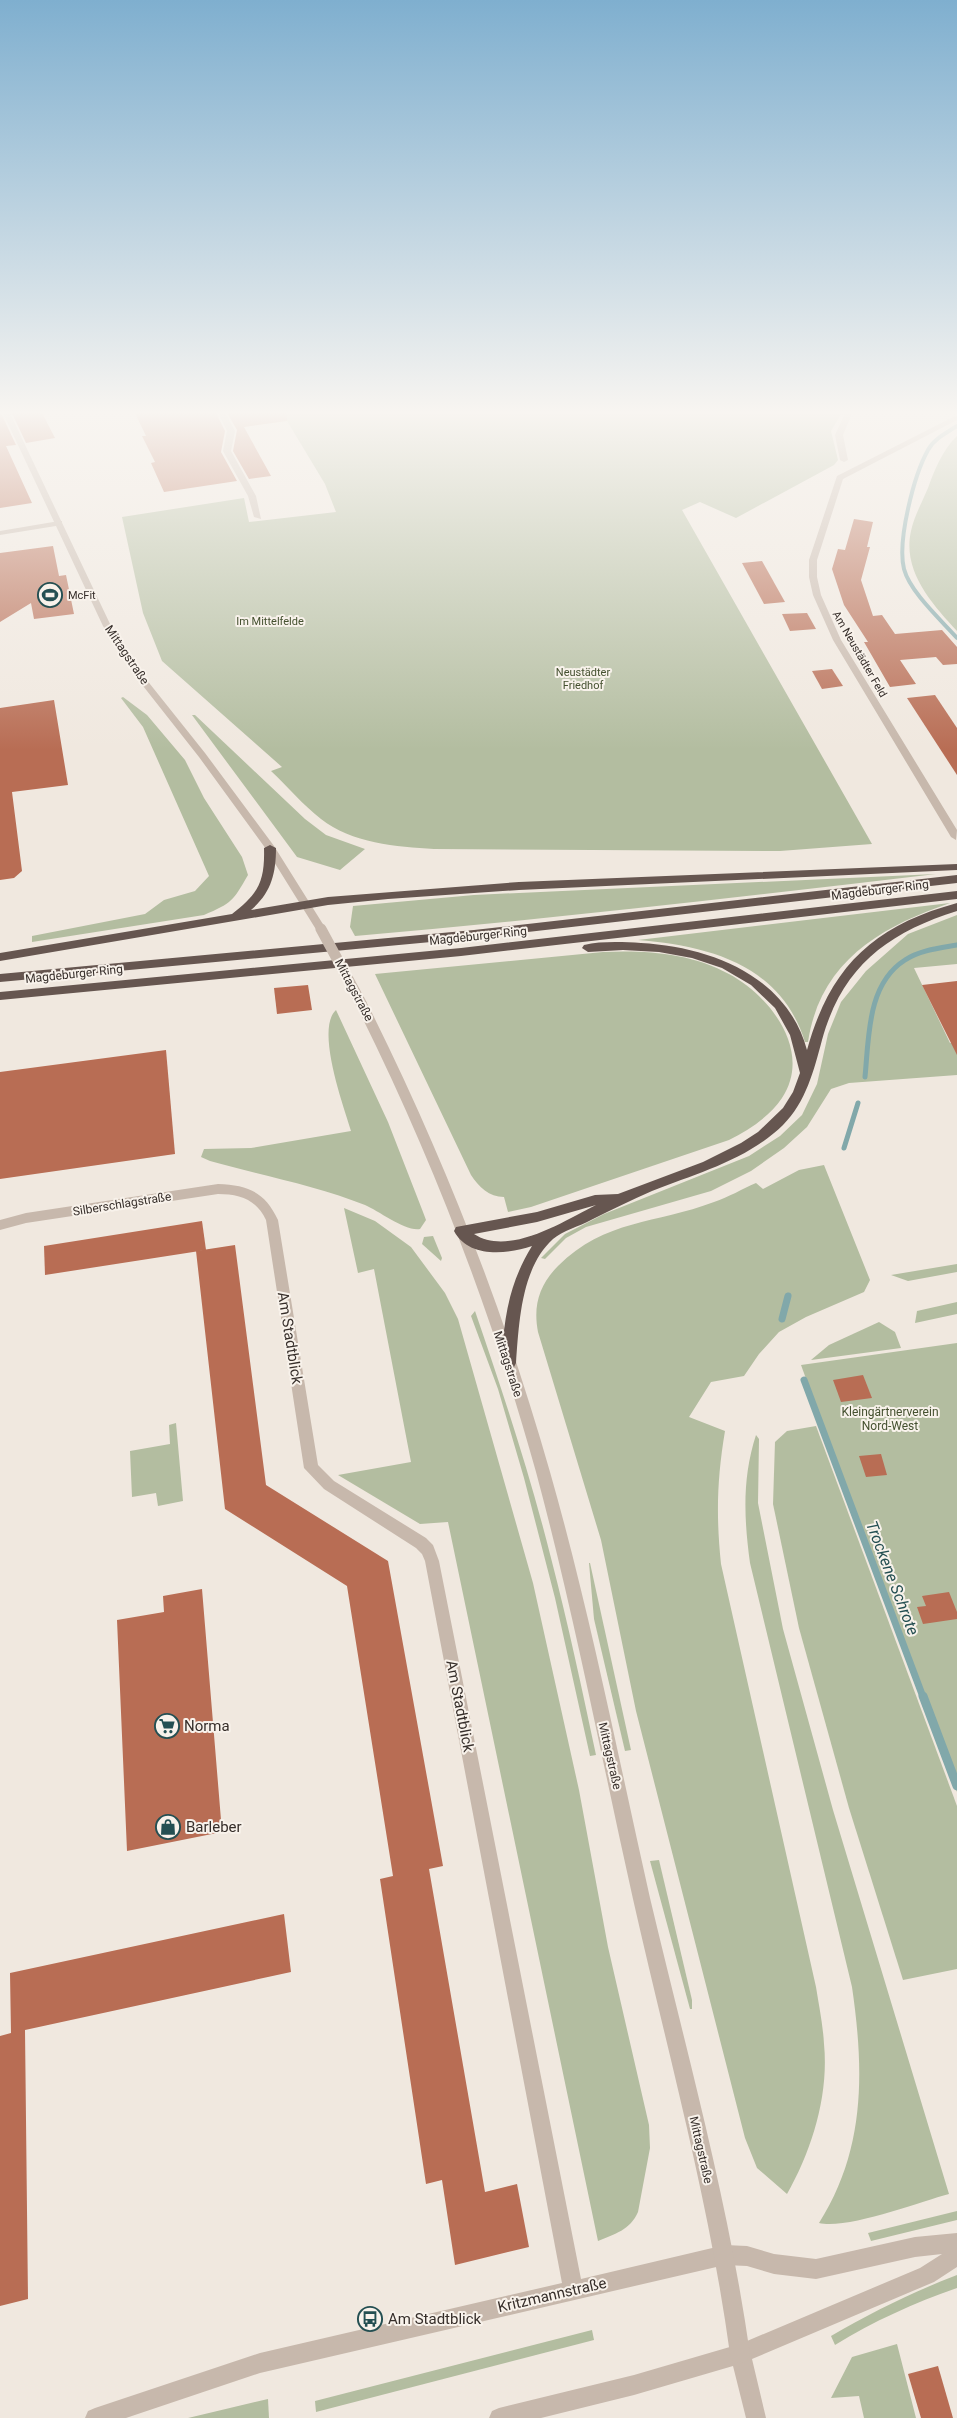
<svg xmlns="http://www.w3.org/2000/svg" width="957" height="2418" font-family="Roboto,sans-serif">
<style>
.green{fill:#b3bda0}
.lines{fill:none;stroke-linecap:round;stroke-linejoin:round}
.stream-far3{stroke:#81a8aa;stroke-width:4}
.stream-far2{stroke:#81a8aa;stroke-width:5}
.stream-far1{stroke:#81a8aa;stroke-width:7}
.stream{stroke:#81a8aa;stroke-width:9}
.building{fill:#b86d54}
.minor{fill:#c7b8ac;fill-rule:evenodd}
.tertiary{fill:#c7b8ac;fill-rule:evenodd}
.trunk{fill:#665650;fill-rule:evenodd}
.tertiary-bridge{stroke:#c7b8ac;stroke-width:11}
.labels{text-anchor:middle;stroke-width:4;stroke-linejoin:round;paint-order:stroke}
.far-poi-label{font-size:11px;fill:#362e2a;stroke:#f8f2eb;text-anchor:start}
.far-park-label{font-size:11px;fill:#455130;stroke:#f8f2eb}
.far-street-label{font-size:11px;fill:#362e2a;stroke:#f8f2eb}
.street-label{font-size:12px;fill:#362e2a;stroke:#f8f2eb}
.park-label{font-size:12px;fill:#455130;stroke:#f8f2eb}
.near-street-label{font-size:15px;fill:#362e2a;stroke:#f8f2eb}
.near-poi-label{font-size:15px;fill:#362e2a;stroke:#f8f2eb;text-anchor:start}
.near-water-label{font-size:16px;font-style:italic;fill:#244f52;stroke:#f8f2eb}
</style>
<rect width="100%" height="100%" fill="#f0e8df"/>
<g class="green">
<path d="M281,411H843L831,431L838,460L834,465L736,518L700,502L682,510L872,844L780,851L434,849C397,847 351,843 321,819C303,805 288,787 271,771L282,767L162,661L143,613L122,517L244,498L249,522L336,512L325,484Z"/>
<path d="M957,436V631C932,604 902,571 911,531C914,517 922,502 928,488C934,471 943,449 957,436Z"/>
<path d="M123,697L147,715L185,760L204,798L242,857L248,875C233,901 232,903 204,915L32,942V936L145,914L164,900L195,891L209,876L143,727L121,698Z"/>
<path d="M192,715H195L305,819L326,835L365,849L340,870L297,857Z"/>
<path d="M936,874C743,897 549,919 355,936L350,927L353,906L474,895Z"/>
<path d="M950,903C880,927 820,962 808,1042H805C781,965 710,946 638,940Z"/>
<path d="M957,915V964L914,968L950,1043L957,1042V1075L849,1083L831,1089L807,1127L784,1148L751,1171L711,1191L586,1227L566,1238L545,1259L541,1258L565,1234L604,1214L749,1156L780,1136L802,1115L817,1084L828,1034L841,1002L866,971L908,934Z"/>
<path d="M603,952C645,950 691,953 729,974C770,996 813,1051 782,1098C769,1117 749,1130 729,1140L531,1207L508,1212L504,1197C489,1197 479,1187 471,1175L375,974Z"/>
<path d="M336,1010L388,1122L423,1212L426,1220L420,1229C406,1232 379,1211 365,1205C318,1186 260,1175 210,1161L201,1157L204,1149L251,1148L351,1131C344,1107 315,1029 336,1010Z"/>
<path d="M824,1165L870,1280L864,1292L806,1317L779,1332L759,1354L744,1376L711,1382L689,1417L725,1431C717,1479 716,1516 721,1564L816,1987C819,2006 823,2025 824,2044C829,2095 812,2150 787,2194L757,2168L745,2138L636,1711L601,1540L538,1332C533,1306 539,1285 558,1266C605,1219 656,1224 714,1202C729,1197 742,1189 756,1183L763,1189L799,1170Z"/>
<path d="M344,1208L375,1221L411,1247L445,1293L458,1319L533,1583L579,1790L608,1947L649,2125L650,2148L638,2212C630,2230 615,2234 598,2241L448,1522L420,1524L338,1475L411,1462L374,1269L358,1273Z"/>
<path d="M433,1236L442,1258L441,1261L422,1244L424,1237Z"/>
<path d="M957,1264V1272L908,1281L891,1275Z"/>
<path d="M957,1302V1314L915,1323L917,1311Z"/>
<path d="M475,1311C503,1393 530,1474 551,1558C568,1623 582,1689 596,1755L590,1756L555,1598L524,1478L498,1389L471,1316Z"/>
<path d="M879,1322L895,1332L901,1348L811,1360L829,1345Z"/>
<path d="M957,1343V1792L801,1365Z"/>
<path d="M176,1423L183,1501L158,1506L156,1493L132,1497L130,1451L170,1444L169,1425Z"/>
<path d="M816,1426L957,1806V1969L903,1980L849,1808L799,1628L773,1504L775,1442L787,1431Z"/>
<path d="M756,1435L759,1439L758,1503L783,1629L833,1810L949,2194C919,2202 846,2230 819,2223C866,2149 864,2070 852,1987L750,1563C744,1519 742,1478 756,1435Z"/>
<path d="M589,1563H590L631,1750L625,1751L594,1619Z"/>
<path d="M659,1860L692,2000V2009H690L650,1861Z"/>
<path d="M957,2211V2220L871,2241L868,2233Z"/>
<path d="M957,2275V2288C914,2303 874,2321 835,2345L831,2336C872,2312 913,2292 957,2275Z"/>
<path d="M592,2330L594,2340L316,2412L315,2401Z"/>
<path d="M897,2344L916,2418H864L859,2396L831,2398L852,2357Z"/>
<path d="M268,2399L269,2418H188Z"/>
</g>
<g class="lines">
<path class="stream-far3" d="M957,426C946,433 934,439 928,450C914,475 897,541 904,569C910,592 941,620 957,638"/>
<g class="stream-far2">
<path d="M865,1077C869,1037 867,984 905,960C920,950 940,948 957,945"/>
<path d="M844,1148L858,1103"/>
</g>
<g class="stream-far1">
<path d="M782,1319L788,1296"/>
<path d="M804,1380L923,1697"/>
</g>
<path class="stream" d="M923,1696L957,1786"/>
</g>
<g class="building">
<path d="M0,411L16,445L6,446L32,503L0,508Z"/>
<path d="M11,411H41L55,438L26,443Z"/>
<path d="M134,411H215L225,431L221,452L237,481L164,492L151,463L155,462L142,436H146Z"/>
<path d="M226,411H286L287,421L244,427L271,476L249,479L233,451L237,430Z"/>
<path d="M854,519L873,522L867,547H870L861,580L873,616L882,615L895,634L942,630L957,647V664L943,665L936,657L900,660L916,684L890,687L864,642H868L844,605L832,569L838,549L845,550Z"/>
<path d="M53,546L59,576L66,575L74,614L34,619L31,603L0,622V553Z"/>
<path d="M762,561L785,602L764,604L742,563Z"/>
<path d="M807,613L816,629L790,631L782,614Z"/>
<path d="M832,669L843,686L822,689L812,671Z"/>
<path d="M935,695L957,728V775L907,698Z"/>
<path d="M54,700L68,785L12,792L22,871L14,878L0,880V708Z"/>
<path d="M957,981V1055L922,985Z"/>
<path d="M308,985L312,1010L277,1014L274,988Z"/>
<path d="M166,1050L175,1154L0,1179V1072Z"/>
<path d="M202,1221L206,1250L45,1275L44,1246Z"/>
<path d="M235,1245L266,1485L388,1561L443,1866L429,1869L485,2192L517,2184L529,2247L455,2265L442,2180L426,2184L380,1879L393,1876L347,1586L225,1509L196,1251Z"/>
<path d="M863,1375L872,1398L841,1402L833,1380Z"/>
<path d="M881,1454L887,1475L866,1477L859,1456Z"/>
<path d="M202,1589L222,1832L127,1851L117,1620L164,1612L163,1596Z"/>
<path d="M949,1592L957,1612V1619L923,1624L917,1607L926,1606L922,1596Z"/>
<path d="M284,1914L291,1972L25,2030L28,2299L0,2306V2036L11,2033L10,1973Z"/>
<path d="M938,2366L953,2418H921L908,2374Z"/>
</g>
<g class="lines">
<g class="minor">
<path d="M217,411H224L235,431L231,451L256,496L261,519L254,517L248,496L223,451L227,431Z"/>
<path d="M846,411H853L843,435L848,460L844,462L840,460L835,435Z"/>
<path d="M957,415V420L843,479L817,560V577L821,595L841,640L957,830L956,840L951,837L833,640L813,595L809,577V560L837,476Z"/>
<path d="M59,521H62V525L0,535V531Z"/>
<path d="M218,1184C248,1185 265,1192 278,1220L318,1465L334,1481L426,1538L433,1545L439,1561L581,2279L725,2245L747,2246L774,2254L816,2259L915,2237L957,2233V2267L934,2282L752,2359L766,2418H746L733,2366L634,2395L541,2418H489L492,2411L499,2408L634,2375L740,2344L920,2268L942,2254L915,2257L816,2279L774,2274L747,2266L725,2265L260,2373L126,2418H85L88,2411L95,2408L260,2353L562,2283L425,1561L422,1554L416,1548L324,1489L304,1468L266,1220C256,1199 239,1194 218,1194L26,1223L0,1230V1220L26,1213Z"/>
</g>
<g class="tertiary">
<path d="M2,411H9L111,626L142,674L205,753L274,846L326,929L325,931H317L266,849L199,757L136,677L103,626Z"/>
<path d="M362,1001L368,1005C443,1155 504,1310 550,1472C590,1612 618,1756 650,1898C686,2050 728,2199 750,2354L747,2361L740,2364L733,2361L730,2354C709,2200 667,2050 633,1899C601,1756 574,1613 536,1472C491,1310 431,1155 356,1005Z"/>
</g>
<g class="trunk">
<path d="M270,845L276,848C276,874 271,893 251,910L328,897L519,882L957,864V870L519,890L388,899L328,905L0,961V953L232,914C258,894 265,882 264,848Z"/>
<path d="M957,875V883L474,938L0,982V974L474,930Z"/>
<path d="M957,891V899L461,956L0,1000V992L461,948Z"/>
<path d="M957,903V911C887,933 842,967 822,1040C814,1070 806,1102 783,1125C747,1160 698,1173 652,1191C631,1200 611,1210 591,1220C580,1226 562,1231 553,1239C521,1268 519,1323 516,1363L514,1367L509,1369L504,1367C500,1360 502,1349 503,1341C506,1306 513,1277 532,1246C508,1254 469,1259 454,1231L456,1227L537,1212L595,1195L618,1194L703,1162L741,1143L758,1132L783,1108L793,1092L800,1073L790,1035L775,1008L751,985L722,968L692,958L659,952L623,950L588,952L582,948L584,945C601,941 623,942 641,943C711,947 787,976 807,1050C830,967 873,926 957,903ZM596,1205C564,1221 509,1257 474,1234L537,1222Z"/>
</g>
<path class="tertiary-bridge" d="M321,929L362,1005"/>
</g>
<linearGradient id="sky" x2="0" y2="1"><stop stop-color="#7fafcf"/><stop offset="0.55" stop-color="#f8f5f1"/><stop offset="1" stop-color="#f8f5f1" stop-opacity="0"/></linearGradient>
<rect width="957" height="750" fill="url(#sky)"/>
<defs>
<symbol id="stadium-ring" viewBox="-11 -11 22 22"><circle r="9.5" fill="#f8f2eb" stroke="#244f52" stroke-width="1.5"/><path d="M0-5a6.5 5 0 1 0 0 10a6.5 5 0 1 0 0-10ZM-3.5-1.8h7v3.6h-7Z" fill="#244f52"/></symbol>
<symbol id="supermarket-ring" viewBox="-11 -11 22 22"><circle r="9.5" fill="#f8f2eb" stroke="#244f52" stroke-width="1.5"/><path d="M-6-5.5h2.5l.6 2H6L4.5 2H-2.5L-4.4-4H-6ZM-1.5 3.2a1.3 1.3 0 1 0 .1 0ZM3 3.2a1.3 1.3 0 1 0 .1 0Z" fill="#244f52"/></symbol>
<symbol id="shop-ring" viewBox="-11 -11 22 22"><circle r="9.5" fill="#f8f2eb" stroke="#244f52" stroke-width="1.5"/><path d="M-5-2.5h2.3a2.7 3.5 0 0 1 5.4 0H5L5.5 6h-11ZM-1.5-2.5h3a1.5 2.3 0 0 0-3 0Z" fill="#244f52"/></symbol>
<symbol id="bus-ring" viewBox="-11 -11 22 22"><circle r="9.5" fill="#f8f2eb" stroke="#244f52" stroke-width="1.5"/><path d="M-5-6H5V4H4V6H2V4H-2V6H-4V4H-5ZM-3.5-4V0h7V-4ZM-3.5 1.2v1.5H-2V1.2ZM2 1.2v1.5H3.5V1.2Z" fill="#244f52"/></symbol>
</defs>
<g fill-rule="evenodd">
<use href="#stadium-ring" x="36" y="581" width="28" height="28"/>
<use href="#supermarket-ring" x="153" y="1712" width="28" height="28"/>
<use href="#shop-ring" x="154" y="1813" width="28" height="28"/>
<use href="#bus-ring" x="356" y="2305" width="28" height="28"/>
</g>
<g class="labels">
<g class="far-poi-label">
<text x="68" y="599">McFit</text>
</g>
<g class="far-park-label">
<text x="270" y="625">Im Mittelfelde</text>
<text x="583" y="676">Neustädter<tspan x="583" dy="13">Friedhof</tspan></text>
</g>
<g class="far-street-label">
<text transform="translate(860 654) rotate(60)" y="4">Am Neustädter Feld</text>
</g>
<g class="street-label">
<text transform="translate(127 655) rotate(56)" y="4">Mittagstraße</text>
<text transform="translate(880 890) rotate(-7)" y="4">Magdeburger Ring</text>
<text transform="translate(478 936) rotate(-6)" y="4">Magdeburger Ring</text>
<text transform="translate(74 974) rotate(-6)" y="4">Magdeburger Ring</text>
<text transform="translate(354 990) rotate(62)" y="4">Mittagstraße</text>
<text transform="translate(122 1204) rotate(-9)" y="4">Silberschlagstraße</text>
<text transform="translate(508 1364) rotate(72)" y="4">Mittagstraße</text>
<text transform="translate(610 1756) rotate(77)" y="4">Mittagstraße</text>
<text transform="translate(701 2150) rotate(77)" y="4">Mittagstraße</text>
</g>
<g class="park-label">
<text x="890" y="1416">Kleingärtnerverein<tspan x="890" dy="14">Nord-West</tspan></text>
</g>
<g class="near-street-label">
<text transform="translate(290 1338) rotate(81)" y="5">Am Stadtblick</text>
<text transform="translate(460 1706) rotate(79)" y="5">Am Stadtblick</text>
<text transform="translate(552 2295) rotate(-13)" y="5">Kritzmannstraße</text>
</g>
<g class="near-poi-label">
<text x="184" y="1731">Norma</text>
<text x="186" y="1832">Barleber</text>
<text x="388" y="2324">Am Stadtblick</text>
</g>
<g class="near-water-label">
<text transform="translate(893 1578) rotate(69)" y="6">Trockene Schrote</text>
</g>
</g>
</svg>
